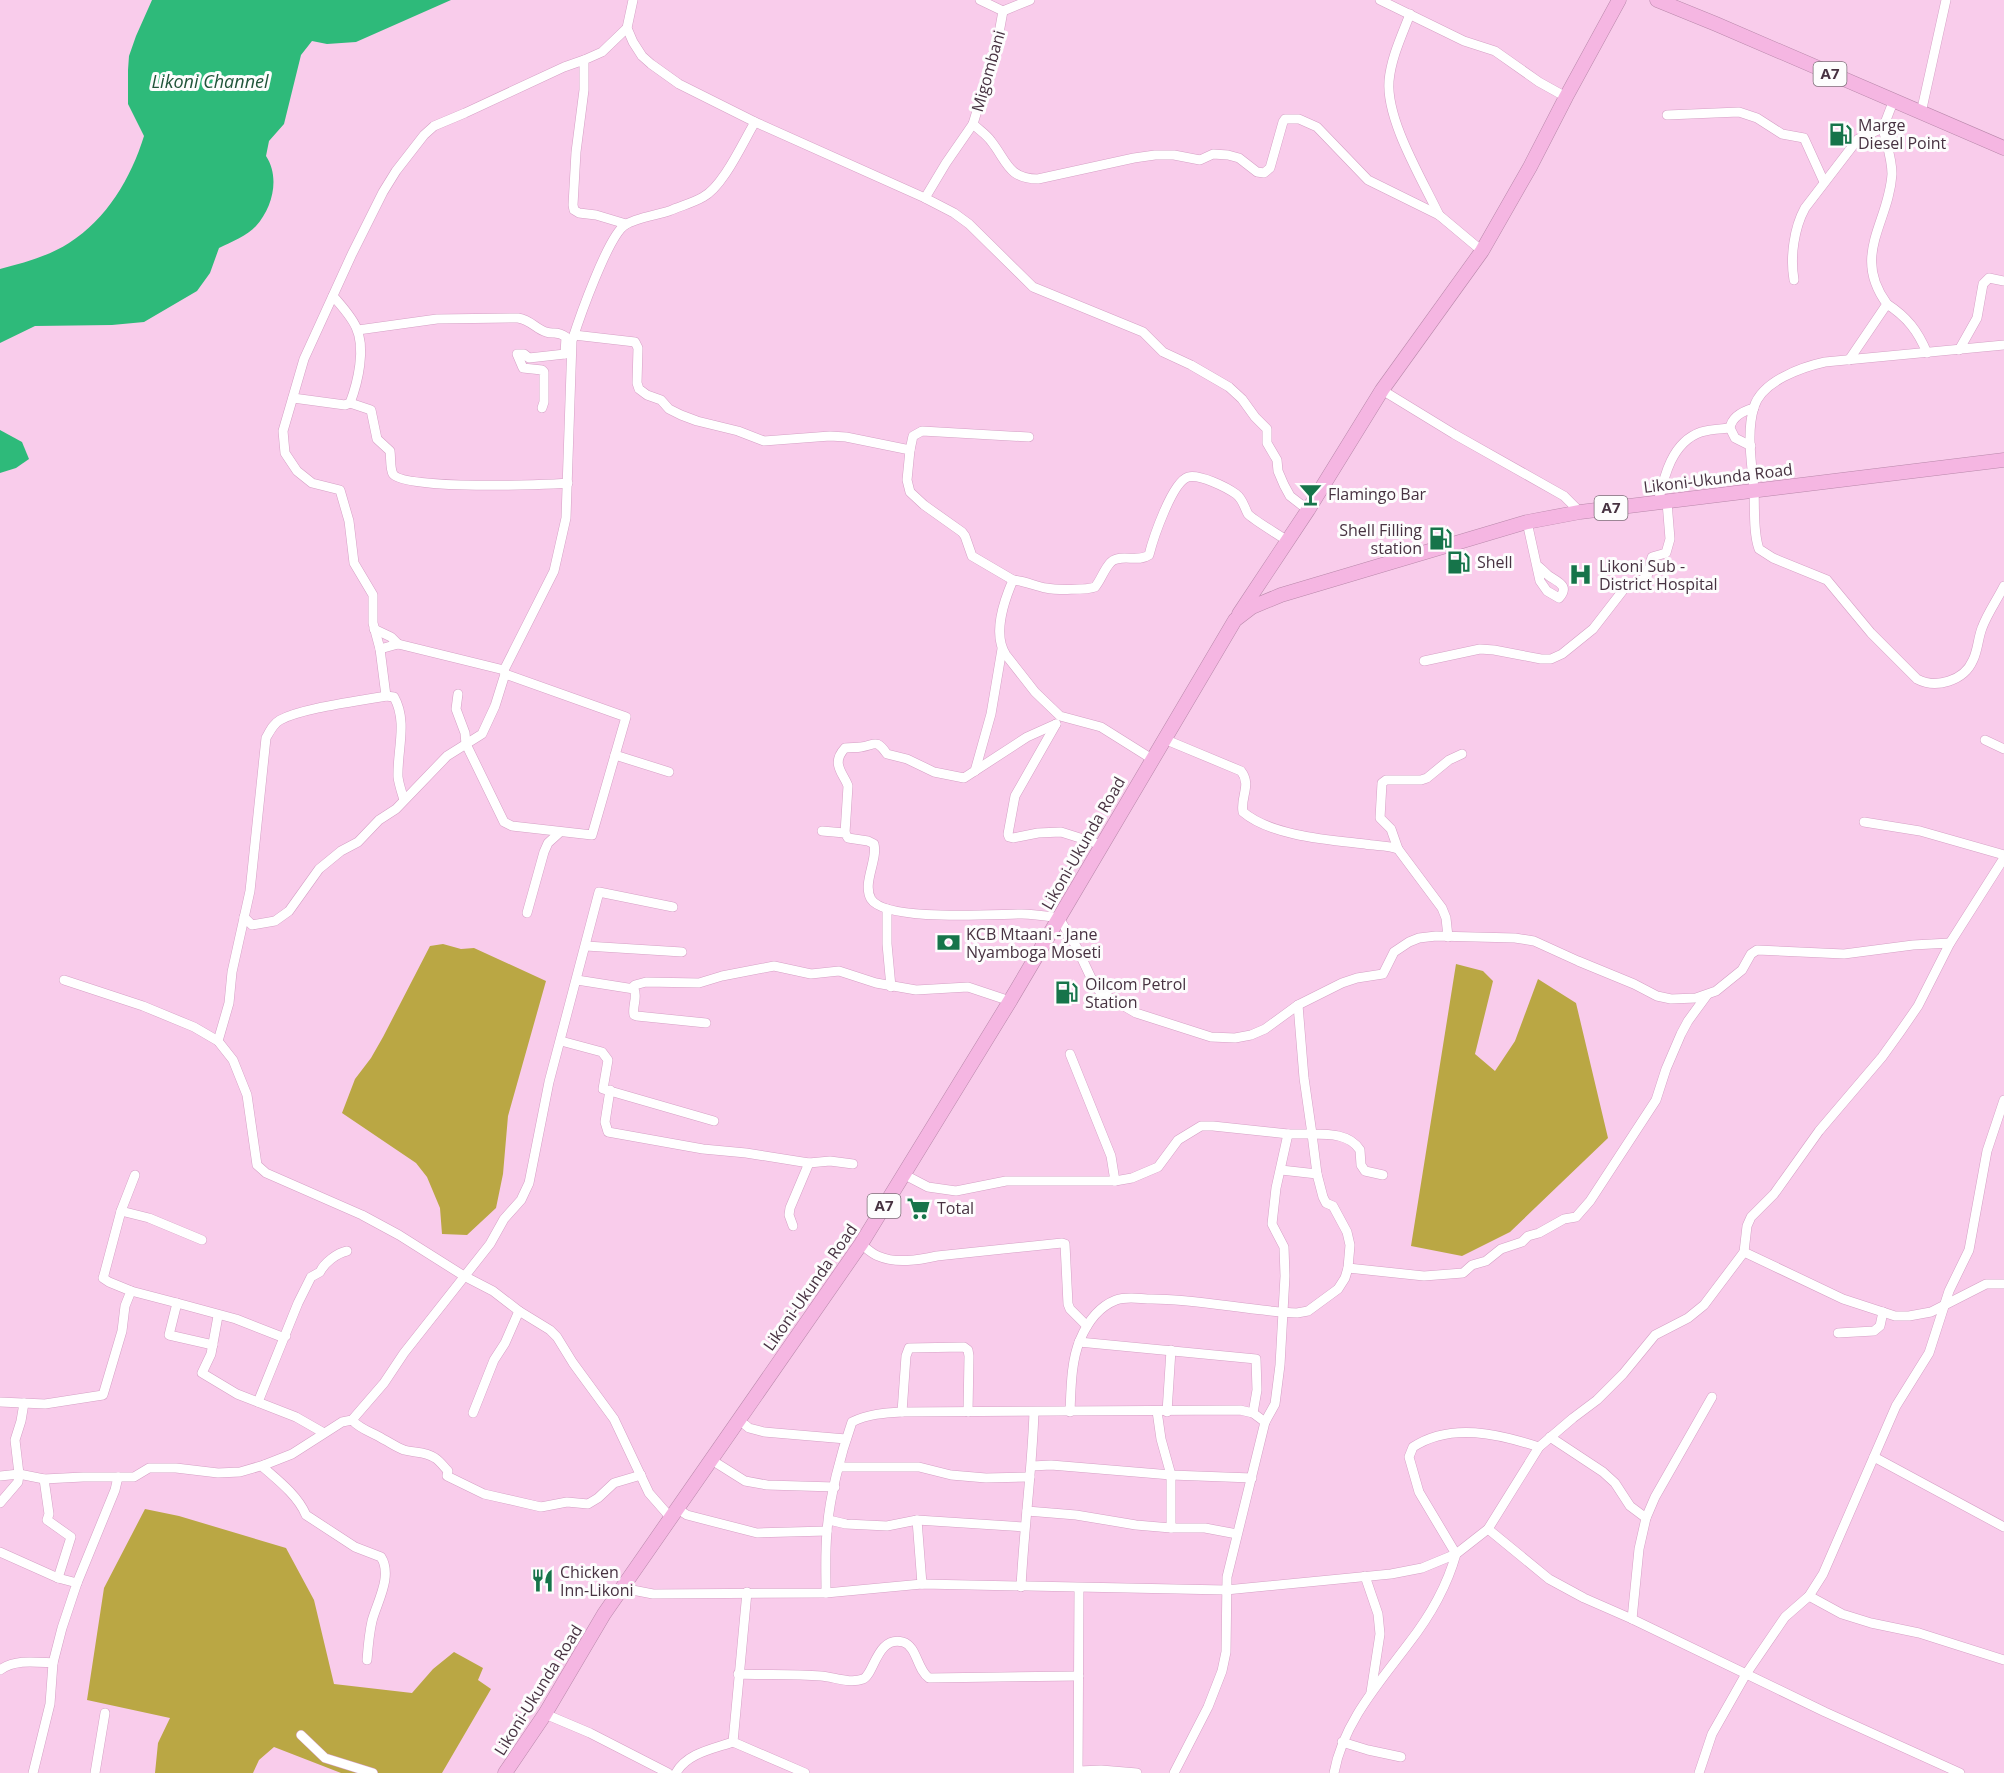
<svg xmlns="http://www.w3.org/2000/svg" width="2004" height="1773" font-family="'Open Sans',sans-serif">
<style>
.forest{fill:#baa744}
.water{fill:#2eba7a}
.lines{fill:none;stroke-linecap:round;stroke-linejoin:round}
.minor-casing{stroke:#d5a0c5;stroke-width:10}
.highway-casing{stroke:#b888aa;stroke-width:15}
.minor{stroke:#fff;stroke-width:9}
.highway{stroke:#f5b6e2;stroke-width:14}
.labels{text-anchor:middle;stroke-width:6;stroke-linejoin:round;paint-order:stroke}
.shield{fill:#fdfdfd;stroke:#7e6f79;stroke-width:1.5}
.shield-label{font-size:15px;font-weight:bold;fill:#473241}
.street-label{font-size:16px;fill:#473241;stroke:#fdfdfd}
.poi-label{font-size:16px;fill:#473241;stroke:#fdfdfd;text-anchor:start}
.water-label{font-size:18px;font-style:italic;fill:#21553a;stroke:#fdfdfd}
</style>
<rect width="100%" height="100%" fill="#f9cceb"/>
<g class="forest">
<path d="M443,944L461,949L474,948L546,981L508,1116L503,1174L496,1208L467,1235L442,1234L440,1208L427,1177L416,1163L342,1113L355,1079L371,1058L383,1037L430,946Z"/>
<path d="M1456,964L1483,971L1493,981L1475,1054L1495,1071L1515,1041L1538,979L1576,1003L1608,1138L1510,1232L1462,1256L1411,1246Z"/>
<path d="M145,1509L179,1516L286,1548L314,1600L334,1684L412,1693L433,1669L454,1652L483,1668L478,1680L491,1689L442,1773H341L274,1747L259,1760L253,1773H155L158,1743L170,1718L87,1700L104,1588Z"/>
</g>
<g class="water">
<path d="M152,0H451L356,42L327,44L312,41L301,55L284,124L269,141L266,156C280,177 273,207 256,226C247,236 231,242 219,248L210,273L197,291L144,322L112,325L35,326L0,343V269C23,263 49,256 69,243C107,219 131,178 144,136L128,104V70L129,56L136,36Z"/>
<path d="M0,430L22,442L29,459L16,468L0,473Z"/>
</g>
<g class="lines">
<defs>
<g id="minor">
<path d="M633,0L627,28L633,42L642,56L651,64L679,84L755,122L925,198L954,213L969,224L1033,287L1143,332L1163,352L1191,365L1229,387L1242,399L1255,417L1267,429V443L1277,460L1278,471L1284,485L1290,496L1308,510"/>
<path d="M980,0L1003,11"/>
<path d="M1380,0L1464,41L1495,51L1539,82L1566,97"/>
<path d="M1003,11L1030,0"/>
<path d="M1410,14C1402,35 1391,58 1389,81C1386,120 1422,179 1439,215"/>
<path d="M1921,113L1946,0"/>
<path d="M1667,115L1739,112L1757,118L1782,134L1804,138L1824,182"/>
<path d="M973,124C979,130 986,134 991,141C1007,161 1008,179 1038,179L1134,158L1155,155H1174L1200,160L1213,154L1228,155L1239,158L1257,172L1264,173L1270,168L1283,122L1285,119H1299L1317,127L1368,180L1439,215L1482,251"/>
<path d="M1883,128C1886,142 1892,159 1892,174C1889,223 1851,255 1887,304"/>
<path d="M925,198L946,163L973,124L997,44L1003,11"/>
<path d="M626,224L596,215L579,213L574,210L573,205L576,152L584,90V60L602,52L627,28"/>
<path d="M1794,280C1790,257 1794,228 1805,208L1858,139L1883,128L1893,102"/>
<path d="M358,330L437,319L518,318C531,320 536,329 546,332C554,335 556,330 566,337L565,354"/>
<path d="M574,335L635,342L638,348L637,383L639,389L647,395L661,400L669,409L681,415L697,421L738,431L764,441L830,436L846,437L910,450L907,480L910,492L924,505L962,532L965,536L972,556L1013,580C1004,601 992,634 1006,655L1035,692L1060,716L1101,727L1152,759"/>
<path d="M2004,345L1825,362C1802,367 1762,381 1754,407C1746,433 1752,464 1754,490C1755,509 1753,532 1759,549L1773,558L1827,580L1871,633L1917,679C1936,689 1964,681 1973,660C1978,650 1978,638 1982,628C1987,614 1997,600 2004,586"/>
<path d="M1959,350L1977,318L1983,284L1989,278L2004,281"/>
<path d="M1849,360L1887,304C1907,317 1918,331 1927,353"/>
<path d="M1382,390L1454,434L1564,496L1580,512"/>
<path d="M293,398L345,405L350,403C358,382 366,348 356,327C351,316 341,305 333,296"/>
<path d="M350,403L371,410L377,439L390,451C391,458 390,469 393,474C403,490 546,485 568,483"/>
<path d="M542,408L544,402V372L542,370L523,368L517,354H524L529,358L565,354L570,350"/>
<path d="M1751,446L1735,438L1730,428C1732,416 1743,411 1754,408"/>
<path d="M910,450L913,436L922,431L1029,437"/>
<path d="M1658,503C1664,476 1672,442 1701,432C1710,429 1721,429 1730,428"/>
<path d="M1527,522L1540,581L1547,591L1559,598C1570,586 1558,582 1549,576C1545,573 1542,569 1538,566"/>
<path d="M1013,580C1025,581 1035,586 1046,588C1055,590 1088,590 1095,587C1101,580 1104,569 1111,562C1121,553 1138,563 1149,555C1153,539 1172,482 1188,477C1200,474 1226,487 1236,494C1243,499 1244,507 1248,514C1252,519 1279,535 1286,540"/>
<path d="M374,629L391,637L398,644"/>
<path d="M380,649L398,644L504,670L554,571L566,518L572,341C579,319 608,236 625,225C635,218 657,215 669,211C680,206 693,203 703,197C723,187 743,142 755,122"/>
<path d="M1424,661L1480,649L1494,650L1541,659H1551L1562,654L1593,629L1624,589L1647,577L1652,557L1666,553L1670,539L1667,502"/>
<path d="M458,694L456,709L465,733L466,744L504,822L512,826L592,835L626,717L505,674"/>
<path d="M1056,724L1015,796L1008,834L1009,837L1013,838L1038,833L1061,832L1102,845"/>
<path d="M1164,739L1241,771C1252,785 1240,797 1243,812C1271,836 1330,840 1365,844C1376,846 1388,845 1398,849L1442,908L1446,918L1448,937"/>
<path d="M1985,740L2004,749"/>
<path d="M615,755L669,772"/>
<path d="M975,771L991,714L1002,649"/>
<path d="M404,800C402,793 399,785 398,777C397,750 408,722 394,697L386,696L380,649L373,623V595L354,563L349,521L340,490L312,483L297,471L285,453L283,431L304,359L352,254L383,192L396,171L424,135L434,126L465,113L564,67L584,60"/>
<path d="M1864,822L1920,831L2004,855"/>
<path d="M822,831L845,833L848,838L868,841L874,844C878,860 862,883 871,899C885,922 995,914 1022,914C1034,914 1046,916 1059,918L1076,946L1093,982L1100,992L1136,1013L1211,1037L1235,1038L1251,1035L1265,1029L1298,1005L1342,983L1357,978L1383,974L1394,952L1409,942L1419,938L1436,936L1515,938L1534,941L1578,961L1634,984L1657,996L1671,999L1696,998L1716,991L1742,970L1751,954L1757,950L1844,954L1913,945L1950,943"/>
<path d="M845,833L848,786C844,774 830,764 845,748C851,747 856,748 861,747C875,745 876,738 887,754L907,759L934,772L964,778L1027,737L1056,724"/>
<path d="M1398,849L1391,829L1380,818L1382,783L1386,780H1421L1427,778L1449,760L1462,754"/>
<path d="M887,909V944L891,987"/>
<path d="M527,913L544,852L548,843L559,833"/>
<path d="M244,917L252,925L275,921L289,911L319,869L341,851L358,842L379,820L396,809L447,756L482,734L495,706L505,674L504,670"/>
<path d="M586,946L682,952"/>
<path d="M64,980L143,1006L194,1027L218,1041L233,1060L247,1095L257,1165L266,1173L362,1215L399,1235L464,1276L493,1291L519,1311L550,1330L557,1337L573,1363L614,1419L649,1493L670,1517"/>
<path d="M577,980L634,989C638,997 632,1006 634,1015L637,1016L706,1023"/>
<path d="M632,988L635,985L646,982L699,983L722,976L774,966L811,974L839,971L876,983L916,990L968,987L1010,1001"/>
<path d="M1298,1005L1304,1078L1312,1134C1329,1134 1350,1134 1360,1150L1361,1165L1365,1171L1383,1175"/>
<path d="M218,1041L229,1003L232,972L250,891L266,738C270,731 273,724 280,720C302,708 360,701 386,696"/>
<path d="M561,1041L602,1052L608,1060L603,1089L714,1121"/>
<path d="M1070,1054L1111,1156L1115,1181"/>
<path d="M610,1090L605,1122L608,1132L703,1149L746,1153L809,1163L830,1161L853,1164"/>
<path d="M1281,1170L1317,1174"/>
<path d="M903,1174L928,1187L956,1191L1006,1181H1115L1132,1178L1158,1167L1178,1140L1201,1126H1213L1288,1134H1312L1317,1174L1323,1197L1326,1203L1333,1206L1347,1232L1350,1245L1348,1268L1345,1278L1338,1289L1308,1311L1297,1313C1248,1311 1200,1299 1152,1299C1140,1299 1127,1296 1116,1300C1098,1307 1087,1323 1080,1340C1071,1361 1071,1389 1070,1412"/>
<path d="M121,1211L149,1218L202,1240"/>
<path d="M793,1226L789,1215L790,1208L809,1163"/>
<path d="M861,1244C866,1248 872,1254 878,1256C896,1264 919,1260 937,1256L1062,1243L1065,1244L1068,1304L1070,1309L1087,1326"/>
<path d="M1744,1252L1843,1299L1895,1316H1909L1931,1312L1986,1284H2004"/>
<path d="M1348,1268L1424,1276L1463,1273L1472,1265L1486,1261L1501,1249L1522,1242L1528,1236L1539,1233L1564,1219L1576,1217L1590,1201L1656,1100L1666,1069L1681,1034L1688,1021L1707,995"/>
<path d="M131,1291L177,1303L169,1335L213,1345"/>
<path d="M177,1303L236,1319L282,1337L286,1336"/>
<path d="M218,1316L211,1354L202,1373L237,1394L296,1417L324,1433"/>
<path d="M1838,1333L1874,1331L1880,1326L1883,1312"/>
<path d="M1079,1342L1256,1359L1257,1390L1253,1413"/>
<path d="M0,1402L45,1404L103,1395L122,1331L125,1306L131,1291L109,1282L103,1278L104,1275L121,1211L135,1175"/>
<path d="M258,1402L298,1303L311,1277L320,1272C324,1263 337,1253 347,1251"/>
<path d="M1157,1411L1161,1439L1171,1475V1528"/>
<path d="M902,1412L906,1356L909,1348L964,1347L968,1350L969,1356L968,1412"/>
<path d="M1167,1412L1171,1350"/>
<path d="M473,1413L494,1360L505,1343L519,1311"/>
<path d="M738,1419L749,1428L764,1432L846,1439"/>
<path d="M352,1420C361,1430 372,1432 383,1439C391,1443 396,1447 404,1450C415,1453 425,1451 435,1458C440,1461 444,1467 448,1471L447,1476L484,1494L541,1507L567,1502L588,1504L598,1498L614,1483L641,1475"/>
<path d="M1265,1422L1275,1404L1280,1365L1285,1276L1284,1247L1272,1224L1276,1188L1288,1134"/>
<path d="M1550,1437L1603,1472L1615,1483L1630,1506L1646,1518"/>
<path d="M1874,1457L2004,1527"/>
<path d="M710,1459L745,1481L767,1485L835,1487"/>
<path d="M264,1465V1468C279,1481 298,1496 306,1515L355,1547L381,1557C393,1576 377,1602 372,1621C369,1634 368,1647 367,1660"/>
<path d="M1032,1466L1051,1465L1171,1475L1252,1478"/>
<path d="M839,1467H919L951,1475L986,1478L1030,1477"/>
<path d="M0,1476L19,1474L44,1479L83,1477H134L149,1468H176L218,1473L240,1472L264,1465L292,1454L342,1422L352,1420L384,1383L404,1353L490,1244L504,1219L521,1200L529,1183L549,1082L599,892L673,907"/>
<path d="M44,1479L49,1514L47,1520L71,1537L58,1578"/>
<path d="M0,1503L18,1482L19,1474L15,1440L21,1421L24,1403"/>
<path d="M676,1508L687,1515L757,1533L827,1531"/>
<path d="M1027,1511L1076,1515L1136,1525L1171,1528H1205L1237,1534"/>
<path d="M829,1520L846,1524L887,1526L917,1520L1024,1527"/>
<path d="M917,1520L922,1584"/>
<path d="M1488,1529L1549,1579L1584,1598L1632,1619L1825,1712L1960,1773"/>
<path d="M0,1552L58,1578L77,1583L62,1628L53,1663L50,1704L33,1773"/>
<path d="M1365,1576L1378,1614L1380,1634L1371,1692"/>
<path d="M77,1583L115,1490L118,1477"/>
<path d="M1021,1587C1024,1528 1032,1471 1034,1412"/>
<path d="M622,1588L653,1594L826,1593L922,1584L1226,1590L1391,1574L1422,1568L1456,1554L1488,1529L1539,1447L1573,1418L1597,1400L1623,1374L1655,1335L1688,1318L1704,1305L1744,1252L1747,1226L1751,1217L1774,1194L1819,1131L1882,1057L1900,1032L1918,1006L1950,943L2004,858"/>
<path d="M747,1592L733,1742L805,1773"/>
<path d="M826,1593C826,1573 825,1552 827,1532C829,1498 841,1453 852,1422C868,1414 884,1413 902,1412L1240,1410L1253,1413L1265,1422L1227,1577L1226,1652L1222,1671L1208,1707L1174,1773"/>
<path d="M1809,1596L1842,1614L1871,1623L1919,1633L2004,1660"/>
<path d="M1632,1619L1639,1549L1646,1518L1655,1497L1712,1397"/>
<path d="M0,1670C15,1659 35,1662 53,1663"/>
<path d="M738,1674C766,1675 794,1674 821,1676C834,1677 850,1684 863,1679C874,1675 877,1635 903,1642C917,1646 917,1670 929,1678L1079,1676"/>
<path d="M545,1714L590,1733L668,1773"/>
<path d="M301,1735L325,1758L373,1773"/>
<path d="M1342,1742L1368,1750L1401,1757"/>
<path d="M1079,1771L1101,1770L1137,1773"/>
<path d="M95,1773L105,1713"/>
<path d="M676,1773C687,1753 713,1749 733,1742"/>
<path d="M1078,1773L1079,1588"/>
<path d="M1334,1773C1343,1723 1379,1683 1409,1643C1430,1616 1447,1586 1456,1554L1419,1492L1409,1457L1413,1447C1451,1422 1499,1434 1539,1447"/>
<path d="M1699,1773L1712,1734L1746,1674L1785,1617L1809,1596L1823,1574L1896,1406L1929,1353L1949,1291L1969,1250L1987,1151L2004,1100"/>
</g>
<g id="highway">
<path d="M1657,0L1716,24L2004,148"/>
<path d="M1239,614L1308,510L1382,390L1482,251L1530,167L1566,97L1619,0"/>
<path d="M505,1773L545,1714L604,1614L861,1244L1010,1001L1235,620L1252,607L1281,595L1527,522L1580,512L2004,460"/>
</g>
</defs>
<use href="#minor" class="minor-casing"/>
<use href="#highway" class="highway-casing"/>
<use href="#minor" class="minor"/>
<use href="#highway" class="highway"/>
</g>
<defs>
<symbol id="fuel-bare" viewBox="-9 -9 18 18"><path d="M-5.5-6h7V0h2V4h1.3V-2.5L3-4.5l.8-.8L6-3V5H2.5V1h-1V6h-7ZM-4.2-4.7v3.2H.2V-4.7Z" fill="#16744a" stroke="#fdfdfd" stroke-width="2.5" paint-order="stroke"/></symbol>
<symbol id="bar-bare" viewBox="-9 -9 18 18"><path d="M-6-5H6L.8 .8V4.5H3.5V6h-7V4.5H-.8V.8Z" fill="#16744a" stroke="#fdfdfd" stroke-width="2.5" paint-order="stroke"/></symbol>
<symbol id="hospital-bare" viewBox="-9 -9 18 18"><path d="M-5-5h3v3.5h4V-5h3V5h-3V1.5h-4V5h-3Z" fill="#16744a" stroke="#fdfdfd" stroke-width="2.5" paint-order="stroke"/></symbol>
<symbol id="bank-bare" viewBox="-9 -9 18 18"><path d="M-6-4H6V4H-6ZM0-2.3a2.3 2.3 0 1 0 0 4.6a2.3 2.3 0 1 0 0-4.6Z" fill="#16744a" stroke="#fdfdfd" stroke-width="2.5" paint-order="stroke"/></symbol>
<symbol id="supermarket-bare" viewBox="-9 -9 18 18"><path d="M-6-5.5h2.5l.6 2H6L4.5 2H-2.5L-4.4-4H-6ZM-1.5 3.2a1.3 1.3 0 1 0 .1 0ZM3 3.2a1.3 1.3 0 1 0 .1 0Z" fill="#16744a" stroke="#fdfdfd" stroke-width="2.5" paint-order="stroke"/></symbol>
<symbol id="restaurant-bare" viewBox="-9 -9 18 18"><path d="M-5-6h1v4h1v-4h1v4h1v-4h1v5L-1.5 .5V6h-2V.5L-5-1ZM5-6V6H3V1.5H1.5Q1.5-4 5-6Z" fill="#16744a" stroke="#fdfdfd" stroke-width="2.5" paint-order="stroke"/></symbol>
</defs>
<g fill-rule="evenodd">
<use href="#fuel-bare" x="1824" y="118" width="33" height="33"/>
<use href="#bar-bare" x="1294" y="478" width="33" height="33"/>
<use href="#fuel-bare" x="1424" y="522" width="33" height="33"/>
<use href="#fuel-bare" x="1442" y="546" width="33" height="33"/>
<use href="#hospital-bare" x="1564" y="558" width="33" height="33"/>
<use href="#bank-bare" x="932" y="926" width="33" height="33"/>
<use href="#fuel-bare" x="1050" y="976" width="33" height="33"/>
<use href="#supermarket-bare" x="902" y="1192" width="33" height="33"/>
<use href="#restaurant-bare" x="526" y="1564" width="33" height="33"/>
</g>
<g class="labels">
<g class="shield">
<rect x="1813.5" y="62" width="33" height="24" rx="4.5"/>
<rect x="1594.5" y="496" width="33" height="24" rx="4.5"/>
<rect x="867.5" y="1194" width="33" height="24" rx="4.5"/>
</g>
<g class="shield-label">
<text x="1830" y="79">A7</text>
<text x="1611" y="513">A7</text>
<text x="884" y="1211">A7</text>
</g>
<g class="street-label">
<text transform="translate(988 71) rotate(-74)" y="6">Migombani</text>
<text transform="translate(1718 478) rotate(-7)" y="6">Likoni-Ukunda Road</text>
<text transform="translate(1083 843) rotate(-60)" y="6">Likoni-Ukunda Road</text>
<text transform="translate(810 1287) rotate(-55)" y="6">Likoni-Ukunda Road</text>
<text transform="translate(538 1690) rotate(-58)" y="6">Likoni-Ukunda Road</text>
</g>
<g class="poi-label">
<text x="1858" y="131">Marge<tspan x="1858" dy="18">Diesel Point</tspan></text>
<text x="1328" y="500">Flamingo Bar</text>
<text x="1422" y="536" text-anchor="end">Shell Filling<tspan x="1422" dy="18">station</tspan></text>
<text x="1477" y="568">Shell</text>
<text x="1599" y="572">Likoni Sub -<tspan x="1599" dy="18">District Hospital</tspan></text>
<text x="966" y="940">KCB Mtaani - Jane<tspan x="966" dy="18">Nyamboga Moseti</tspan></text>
<text x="1085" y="990">Oilcom Petrol<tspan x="1085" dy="18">Station</tspan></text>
<text x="937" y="1214">Total</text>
<text x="560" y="1578">Chicken<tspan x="560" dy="18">Inn-Likoni</tspan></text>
</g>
<g class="water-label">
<text x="210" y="88">Likoni Channel</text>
</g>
</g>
</svg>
